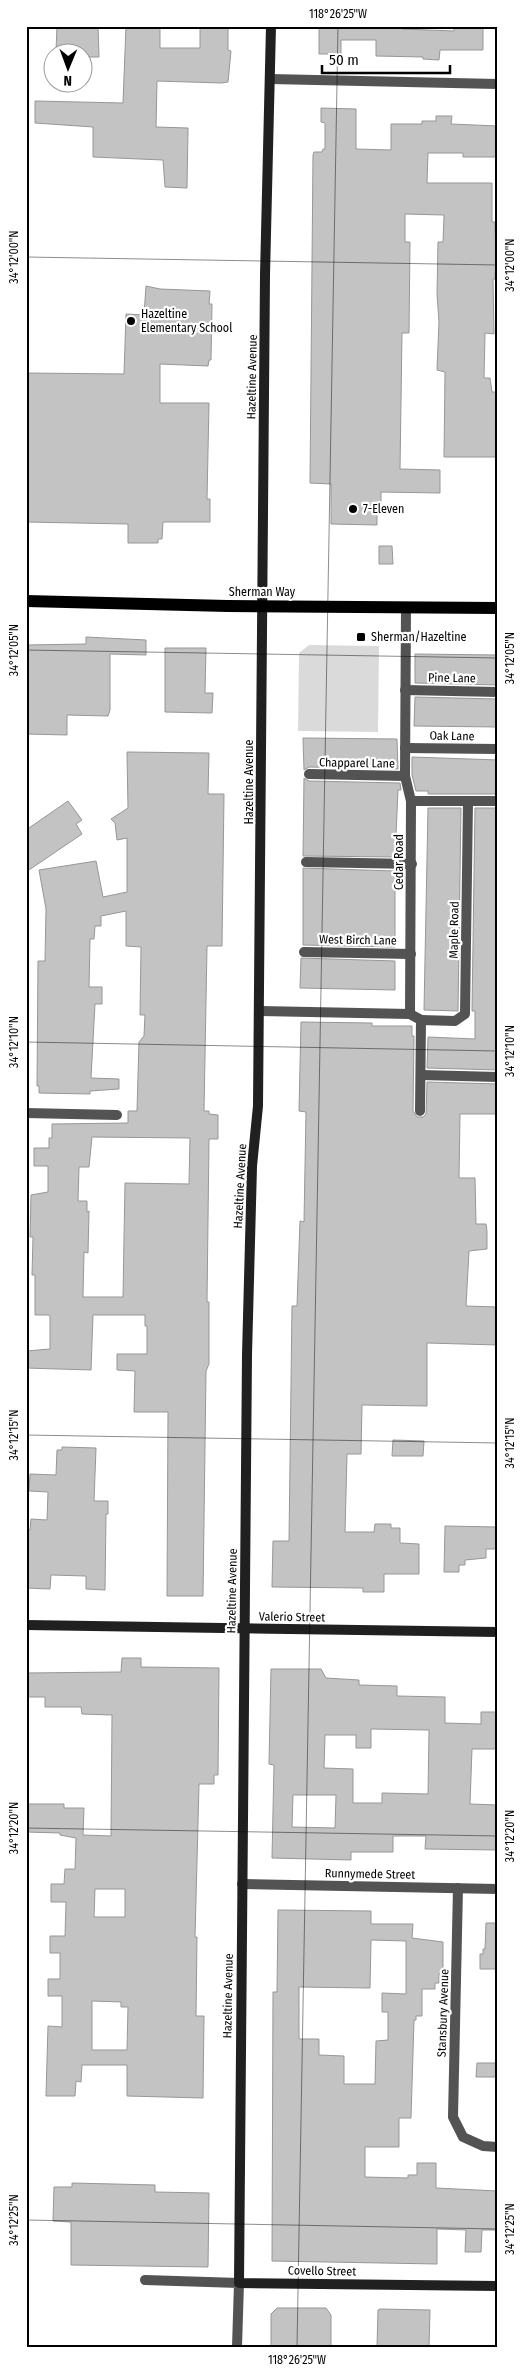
<svg xmlns="http://www.w3.org/2000/svg" width="524" height="2373" font-family="'Fira Sans Condensed',sans-serif">
<style>
.green{fill:#dadada}
.building{fill:#c3c3c3;stroke:#979797;fill-rule:evenodd}
.lines{fill:none;stroke-linecap:round;stroke-linejoin:round}
.street{stroke:#535353;stroke-width:10}
.secondary{stroke:#202020;stroke-width:10}
.primary{stroke:#000;stroke-width:12}
.ticks{fill:none;stroke:#000;stroke-width:1;stroke-opacity:0.45}
.poi-dot{fill:#000;stroke:#fff;stroke-width:2}
.labels{text-anchor:middle;stroke-width:4.5;stroke-linejoin:round;paint-order:stroke}
.poi-label{font-size:12px;fill:#000;stroke:#fff;text-anchor:start}
.street-label{font-size:12px;fill:#000;stroke:#fff}
.neatline{fill:none;stroke:#000;stroke-width:2}
.ticks-label{font-size:12px;text-anchor:middle;fill:#000}
</style>
<rect width="100%" height="100%" fill="#fff"/>
<path class="green" d="M309,645L379,646L378,732L298,731L299,653Z"/>
<g class="building">
<path d="M57,26H98L99,57H82V52H56Z"/>
<path d="M126,26L160,27V48H200V26H228V50L231,51L228,82L221,83L157,81L156,127L188,128L187,188L165,187L163,160L93,157V127L35,123V101L123,103Z"/>
<path d="M319,26H402V29L454,31V26H483V50H440L439,60L423,59V57L376,56V40H341V54H319Z"/>
<path d="M321,108L356,109V149L391,150V124H422V121H436V116H452L451,124L498,126V157H463V153H428L427,183H492V222H495L496,260L495,279H493L494,334L485,333L484,378H490L492,392H498V457H444L445,372L437,370L439,322L437,294L438,242H443L444,215L405,214V242H410L409,333H402L400,469L440,470V493L381,492V509H377V525L331,524V484L310,483L313,155L314,152H322L323,149H325V123L321,122Z"/>
<path d="M146,286L160,289L210,291L209,304H212L211,360H209L208,366L160,364V403H209L207,499H210V522H163L162,539H158V543H128V524L26,522V373L124,374L126,314L144,315Z"/>
<path d="M379,546H392L393,564H379Z"/>
<path d="M86,637L146,640V655L110,654V710L108,716L67,715V735L26,734V645L86,644Z"/>
<path d="M165,648H206L205,693H213L212,713L165,712Z"/>
<path d="M415,654L498,655V685L415,683Z"/>
<path d="M415,697L498,699V727L414,726Z"/>
<path d="M303,738L397,739L398,769L309,767L304,770Z"/>
<path d="M127,752L209,753L208,794H224L222,946H207L204,1111H209V1114L218,1115V1139H209L207,1302H209V1364L206,1371L203,1596H167L168,1412H134L135,1371L117,1370V1354H147V1326H145V1315H93L91,1370L26,1368V1351L50,1349V1317L49,1315H35V1275H32L33,1237H30L31,1195L48,1192V1166H34V1148H49V1138H52V1124L128,1123V1111H137L139,1042L144,1036L145,1015H140L141,947L126,946V911L101,916V926H95L94,939H90L89,987H102V1004H95L91,1078L119,1079V1089L90,1091V1094L39,1093V1086H37L38,961H45L46,909L39,870L96,861L103,897L127,892V838L117,840L115,823L111,819L128,808ZM92,1137L190,1138L189,1184L125,1183L123,1297H83L84,1252L88,1253L89,1211L87,1212V1201H78L79,1167H89Z"/>
<path d="M412,757L498,760V794H428V791H416L412,775Z"/>
<path d="M304,778L309,781L400,783L401,790H398L395,857L303,856Z"/>
<path d="M68,801L82,820L76,824L82,834L26,872V840L29,838L26,830Z"/>
<path d="M428,808H461L458,1011L424,1010Z"/>
<path d="M475,808H498V1070L427,1068L428,1037L475,1039V1011H472Z"/>
<path d="M303,868L395,871V947L303,945Z"/>
<path d="M301,958L395,961V990L300,988Z"/>
<path d="M301,1022L372,1023V1026H412V1036H414L413,1111L417,1117H423L426,1114L427,1082L498,1084V1114H460L459,1178H475L476,1224H486L487,1231V1249L469,1251L466,1306L498,1307V1345L427,1343V1406L362,1405L361,1454H347L345,1532H374L375,1524H391V1528H400V1543L419,1544V1574H384V1592H363V1588L272,1587L273,1541H289L292,1306H297L300,1221L304,1222L306,1112L299,1111Z"/>
<path d="M393,1440L424,1441L423,1456H392Z"/>
<path d="M62,1447L96,1448L94,1501H108V1514H106L105,1590L86,1589V1576L51,1575L50,1589L26,1588V1530H30L31,1519L47,1520L48,1492L29,1491L30,1474L56,1475L57,1450H62Z"/>
<path d="M445,1526L498,1527V1549H486V1558L465,1560V1565H459V1572H444Z"/>
<path d="M122,1658H141V1667L219,1668L218,1775H214V1784H199L195,1937H197L196,2016H204L203,2098L127,2096V2065H82L81,2082L76,2081L75,2096H46L48,2026L62,2027V1996H48V1979H60V1953H50V1936H65L66,1902H51V1884H64L65,1869H75L76,1838L60,1835V1833L26,1832V1804H64V1808H84L83,1835L111,1836L112,1715L82,1714L81,1707H45V1697H26V1673L121,1672ZM95,1889H125V1917H94ZM92,2001L121,2002V2007H128L127,2050H92Z"/>
<path d="M271,1669H321L326,1678L359,1680V1685L397,1686V1696L445,1697V1723L481,1724V1712H498V1749H472L470,1804L498,1805V1850L425,1849L426,1836H393V1852H351V1860L272,1858L274,1765L269,1764ZM371,1729L429,1730L428,1794L382,1793V1803H353V1769L324,1768L325,1735H356V1748H371ZM293,1795H336L335,1828L292,1827Z"/>
<path d="M278,1910L371,1911V1924H413L412,1938L443,1942V1974H439V1983H435V1989H422V2016H416V2020H414L411,2118H399V2147H365V2177L408,2178V2175H417V2163H436V2188L498,2191V2230H482L481,2252H465L466,2230L437,2229V2264L272,2261L273,1992H277ZM371,1940L406,1941V1994L382,1993V2012H388V2040L376,2041L375,2084H344V2056L319,2055V2039H299V1987L370,1988Z"/>
<path d="M486,1923H498V1969H480V1954H483V1949H485Z"/>
<path d="M477,2063H498V2077H476Z"/>
<path d="M72,2183L155,2185V2192L209,2193L208,2267L71,2265V2222L53,2221L54,2187H72Z"/>
<path d="M277,2308H326L331,2315V2347H271V2314Z"/>
<path d="M380,2309L430,2310L429,2347H377L378,2310Z"/>
</g>
<g class="lines">
<g class="street">
<path d="M270,79L498,84"/>
<path d="M406,607L405,776L411,801L410,1014L421,1020L420,1111"/>
<path d="M405,690L498,692"/>
<path d="M405,748L498,749"/>
<path d="M309,774L405,776"/>
<path d="M411,801H498"/>
<path d="M306,862L412,864"/>
<path d="M304,952L411,954"/>
<path d="M260,1011L410,1014"/>
<path d="M421,1020L455,1021L465,1014L468,801"/>
<path d="M421,1075L498,1077"/>
<path d="M26,1113L117,1115"/>
<path d="M242,1884L498,1889"/>
<path d="M458,1888L453,2117L463,2137L483,2146L498,2147"/>
<path d="M145,2280L239,2283L237,2347"/>
</g>
<g class="secondary">
<path d="M271,26L265,275L258,1106L252,1166L247,1355L239,2283L498,2286"/>
<path d="M26,1625L498,1632"/>
</g>
<path class="primary" d="M26,601L228,606L498,608"/>
</g>
<path class="ticks" d="M26,257L498,265M26,650L498,658M26,1042L498,1051M26,1435L498,1443M26,1828L498,1836M26,2220L498,2229M297,2347L338,26"/>
<g class="poi-dot">
<circle cx="131" cy="321" r="5"/>
<circle cx="353" cy="509" r="5"/>
<rect x="356" y="632" width="10" height="10" rx="2.5"/>
</g>
<g class="labels">
<g class="poi-label">
<text x="141" y="318">Hazeltine<tspan x="141" dy="14">Elementary School</tspan></text>
<text x="363" y="513">7-Eleven</text>
<text x="371" y="641">Sherman/Hazeltine</text>
</g>
<g class="street-label">
<text transform="translate(252 377) rotate(-89)" y="4">Hazeltine Avenue</text>
<text x="262" y="596">Sherman Way</text>
<text transform="translate(452 678) rotate(1)" y="4">Pine Lane</text>
<text transform="translate(452 736) rotate(1)" y="4">Oak Lane</text>
<text transform="translate(357 763) rotate(1)" y="4">Chapparel Lane</text>
<text transform="translate(249 782) rotate(-90)" y="4">Hazeltine Avenue</text>
<text transform="translate(399 862) rotate(-90)" y="4">Cedar Road</text>
<text transform="translate(454 930) rotate(-89)" y="4">Maple Road</text>
<text transform="translate(358 940) rotate(1)" y="4">West Birch Lane</text>
<text transform="translate(240 1186) rotate(-87)" y="4">Hazeltine Avenue</text>
<text transform="translate(232 1591) rotate(-89)" y="4">Hazeltine Avenue</text>
<text transform="translate(292 1617) rotate(1)" y="4">Valerio Street</text>
<text transform="translate(370 1874) rotate(1)" y="4">Runnymede Street</text>
<text transform="translate(228 1996) rotate(-89)" y="4">Hazeltine Avenue</text>
<text transform="translate(443 2013) rotate(-88)" y="4">Stansbury Avenue</text>
<text transform="translate(322 2271) rotate(1)" y="4">Covello Street</text>
</g>
</g>
<rect width="524" height="2373" fill="none" stroke="#ffffff" stroke-width="55"/>
<g transform="translate(68 68) rotate(181)"><circle r="24" fill="#ffffff" stroke="#999999"/>
<path d="M0-4L9 19L0 12L-9 19Z" fill="#000000"/>
<text y="-8" font-size="14" font-weight="bold" text-anchor="middle" fill="#000000">N</text>
</g>
<path d="M322 65v8h128v-8" fill="none" stroke="#000000" stroke-width="2.5"/>
<text x="329" y="65" font-size="15" fill="#000000" stroke="#ffffff" stroke-width="4" paint-order="stroke">50 m</text>
<rect x="28" y="28" width="468" height="2318" class="neatline"/>
<g class="ticks-label">
<text x="338" y="18">118°26'25"W</text>
<text transform="translate(14 257) rotate(-90)" y="4">34°12'00"N</text>
<text transform="translate(510 265) rotate(-90)" y="4">34°12'00"N</text>
<text transform="translate(14 650) rotate(-90)" y="4">34°12'05"N</text>
<text transform="translate(510 658) rotate(-90)" y="4">34°12'05"N</text>
<text transform="translate(14 1042) rotate(-90)" y="4">34°12'10"N</text>
<text transform="translate(510 1051) rotate(-90)" y="4">34°12'10"N</text>
<text transform="translate(14 1435) rotate(-90)" y="4">34°12'15"N</text>
<text transform="translate(510 1443) rotate(-90)" y="4">34°12'15"N</text>
<text transform="translate(14 1828) rotate(-90)" y="4">34°12'20"N</text>
<text transform="translate(510 1836) rotate(-90)" y="4">34°12'20"N</text>
<text transform="translate(14 2220) rotate(-90)" y="4">34°12'25"N</text>
<text transform="translate(510 2229) rotate(-90)" y="4">34°12'25"N</text>
<text x="297" y="2364">118°26'25"W</text>
</g>
</svg>
